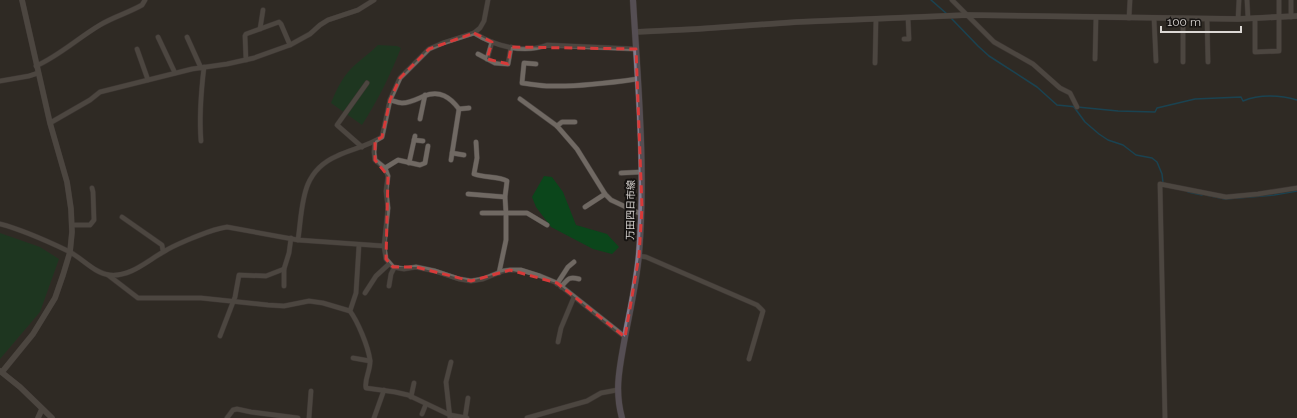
<svg xmlns="http://www.w3.org/2000/svg" width="1297" height="418" font-family="Raleway,'Noto Sans JP',sans-serif">
<style>
.green{fill:#0b461b}
.lines{fill:none;stroke-linecap:round;stroke-linejoin:round}
.stream{stroke:#006288;stroke-width:1.5}
.minor-casing{stroke:#4b4542;stroke-width:5.5}
.tertiary-casing{stroke:#4b4542;stroke-width:6}
.secondary-casing{stroke:#4b4542;stroke-width:7}
.minor{stroke:#706963;stroke-width:4.5}
.tertiary{stroke:#706963;stroke-width:5.5}
.secondary{stroke:#847a8d;stroke-width:6}
.marked{fill:none;stroke:#d73a39;stroke-width:3;stroke-dasharray:8 5;stroke-linejoin:round}
.labels{text-anchor:middle;stroke-width:4;stroke-linejoin:round;paint-order:stroke}
.street-label{font-size:10px;fill:#dcd8d5;stroke:#161311}
</style>
<rect width="100%" height="100%" fill="#302a25"/>
<g class="green">
<path d="M378,45L397,46L401,48C390,76 378,100 362,125L331,103C337,88 344,74 356,64C364,57 371,52 378,45Z"/>
<path d="M544,176L552,177L563,192L576,225L607,234L619,247L612,254L593,249L551,227L536,207L532,197Z"/>
<path d="M0,233L40,247L59,259L40,312L0,359Z"/>
</g>
<g class="lines">
<g class="stream">
<path d="M931,0L947,14"/>
<path d="M951,18L978,46L989,56L1037,87L1057,105L1118,111L1155,112L1157,108L1195,99L1241,97L1243,101C1259,94 1281,95 1297,100"/>
<path d="M1074,107L1085,122L1099,134L1108,140L1123,145L1136,155L1152,158L1157,162L1162,174L1163,183"/>
<path d="M1188,192L1202,195"/>
<path d="M1206,195L1225,199L1274,195L1297,191"/>
</g>
<defs>
<g id="minor">
<path d="M952,0L994,42L1033,64L1060,88L1070,93L1077,107"/>
<path d="M1247,0L1248,18"/>
<path d="M1291,0V17"/>
<path d="M1129,18L1130,0"/>
<path d="M1154,18L1156,61"/>
<path d="M1183,18V62"/>
<path d="M1255,18V52L1279,51V0"/>
<path d="M1207,19L1208,62"/>
<path d="M1238,19L1239,0"/>
<path d="M260,29L263,10"/>
<path d="M474,33C495,46 523,54 547,45L636,49"/>
<path d="M158,37L175,73"/>
<path d="M187,37L201,68"/>
<path d="M904,39H909L908,18"/>
<path d="M137,49L148,80"/>
<path d="M478,54L495,63L508,64L511,47"/>
<path d="M487,59L492,42"/>
<path d="M1095,59L1096,17"/>
<path d="M246,60L245,36L246,34L279,22L281,24L290,45"/>
<path d="M875,63L876,19"/>
<path d="M536,64L524,63L522,83C531,84 541,86 550,86C579,87 609,83 637,79"/>
<path d="M36,66C59,56 78,38 100,25C113,17 128,13 142,5L145,0"/>
<path d="M0,81L29,76L38,73"/>
<path d="M520,99L557,126L577,149L605,194L611,200L641,214"/>
<path d="M390,100C394,101 398,103 402,103C410,103 417,99 424,96C440,90 450,97 459,109L469,108"/>
<path d="M420,119L425,95"/>
<path d="M50,123L90,100L100,92L192,69L227,64L254,58L290,45L310,34L320,25L328,20L358,10L374,0"/>
<path d="M557,126L562,122H575"/>
<path d="M414,140L423,141"/>
<path d="M201,141C199,116 201,92 204,67"/>
<path d="M375,141L374,152L375,160L385,168L388,176L386,191L388,208L384,246L386,259L393,267L404,269L416,267L435,271L459,279L471,281L483,279L503,271L510,270H521L540,276L557,283L625,337"/>
<path d="M476,142L477,158L474,174C485,178 499,176 507,181L505,197L506,213V240L499,273"/>
<path d="M362,147L337,125L367,83"/>
<path d="M452,153L464,155"/>
<path d="M451,160L459,109"/>
<path d="M409,163L415,136"/>
<path d="M385,168L398,160L420,165L425,163L428,146"/>
<path d="M621,173L641,172"/>
<path d="M468,194L505,197"/>
<path d="M585,207L605,194"/>
<path d="M482,213H527L547,225"/>
<path d="M122,217L162,245L163,251"/>
<path d="M0,224C23,230 47,241 68,251C81,257 95,274 110,275C131,277 148,260 165,251C173,246 181,243 190,239C203,234 213,229 227,227L298,240L384,246"/>
<path d="M72,225H90L94,220L93,192L92,188"/>
<path d="M298,240C303,205 300,172 337,156C352,149 368,146 382,137L390,100L400,78L429,49L443,43L474,33L480,28L484,21L488,0"/>
<path d="M359,245L356,293L350,311C358,322 368,346 370,360C371,370 364,379 366,388L395,392L408,395L450,415L467,418"/>
<path d="M639,256L646,257L757,305L763,311L749,359"/>
<path d="M108,275L138,298H201L268,305L284,306L309,301L323,303L350,311"/>
<path d="M557,284L568,267L574,262"/>
<path d="M284,286V269L289,253L291,238"/>
<path d="M389,286L391,274L394,268"/>
<path d="M561,287C568,279 569,276 579,279"/>
<path d="M365,293L376,276L389,264"/>
<path d="M220,336L235,297L239,275L266,276L284,269"/>
<path d="M558,342L561,328L574,297"/>
<path d="M353,358L370,361"/>
<path d="M411,397L414,383"/>
<path d="M422,414L426,404"/>
<path d="M227,418L233,410L237,409L251,412L298,418"/>
<path d="M309,418L311,391"/>
<path d="M374,418L384,390"/>
<path d="M450,418L446,382L451,362"/>
<path d="M465,418L468,398"/>
<path d="M527,418L587,401L601,393L617,390"/>
<path d="M1165,418L1160,184L1226,197L1258,194L1297,188"/>
</g>
<g id="tertiary">
<path d="M635,32L697,29L797,22L968,15L1238,19L1297,16"/>
<path d="M0,371L20,387L52,418"/>
<path d="M2,372L33,334L55,298L63,275L70,252L72,232L71,209L67,182L50,123L22,0"/>
<path d="M38,418L42,409"/>
</g>
<path id="secondary" d="M622,418C614,389 620,366 625,337C630,311 637,280 639,254C646,170 638,84 633,0"/>
</defs>
<use href="#minor" class="minor-casing"/>
<use href="#tertiary" class="tertiary-casing"/>
<use href="#secondary" class="secondary-casing"/>
<use href="#minor" class="minor"/>
<use href="#tertiary" class="tertiary"/>
<use href="#secondary" class="secondary"/>
</g>
<path d="M0 0H1297V418H0ZM474,33L492,42L487,59L508,64L511,47L636,49L642,208L639,256L625,337L557,283L510,270L471,281L416,267H393L386,259L388,176L375,160V141L382,137L390,100L400,78L429,49Z" fill="#302a25" fill-opacity=".55" fill-rule="evenodd"/>
<path class="marked" d="M474,33L492,42L487,59L508,64L511,47L636,49L642,208L639,256L625,337L557,283L510,270L471,281L416,267H393L386,259L388,176L375,160V141L382,137L390,100L400,78L429,49Z"/>
<g class="labels">
<g class="street-label">
<text transform="translate(630 210) rotate(-89)" y="4">万田四日市線</text>
</g>
</g>
<path d="M1161 26v6h80v-6" fill="none" stroke="#dcd8d5" stroke-width="2"/>
<text x="1167" y="26" font-size="12" fill="#dcd8d5" stroke="#161311" stroke-width="3" paint-order="stroke">100 m</text>
</svg>
